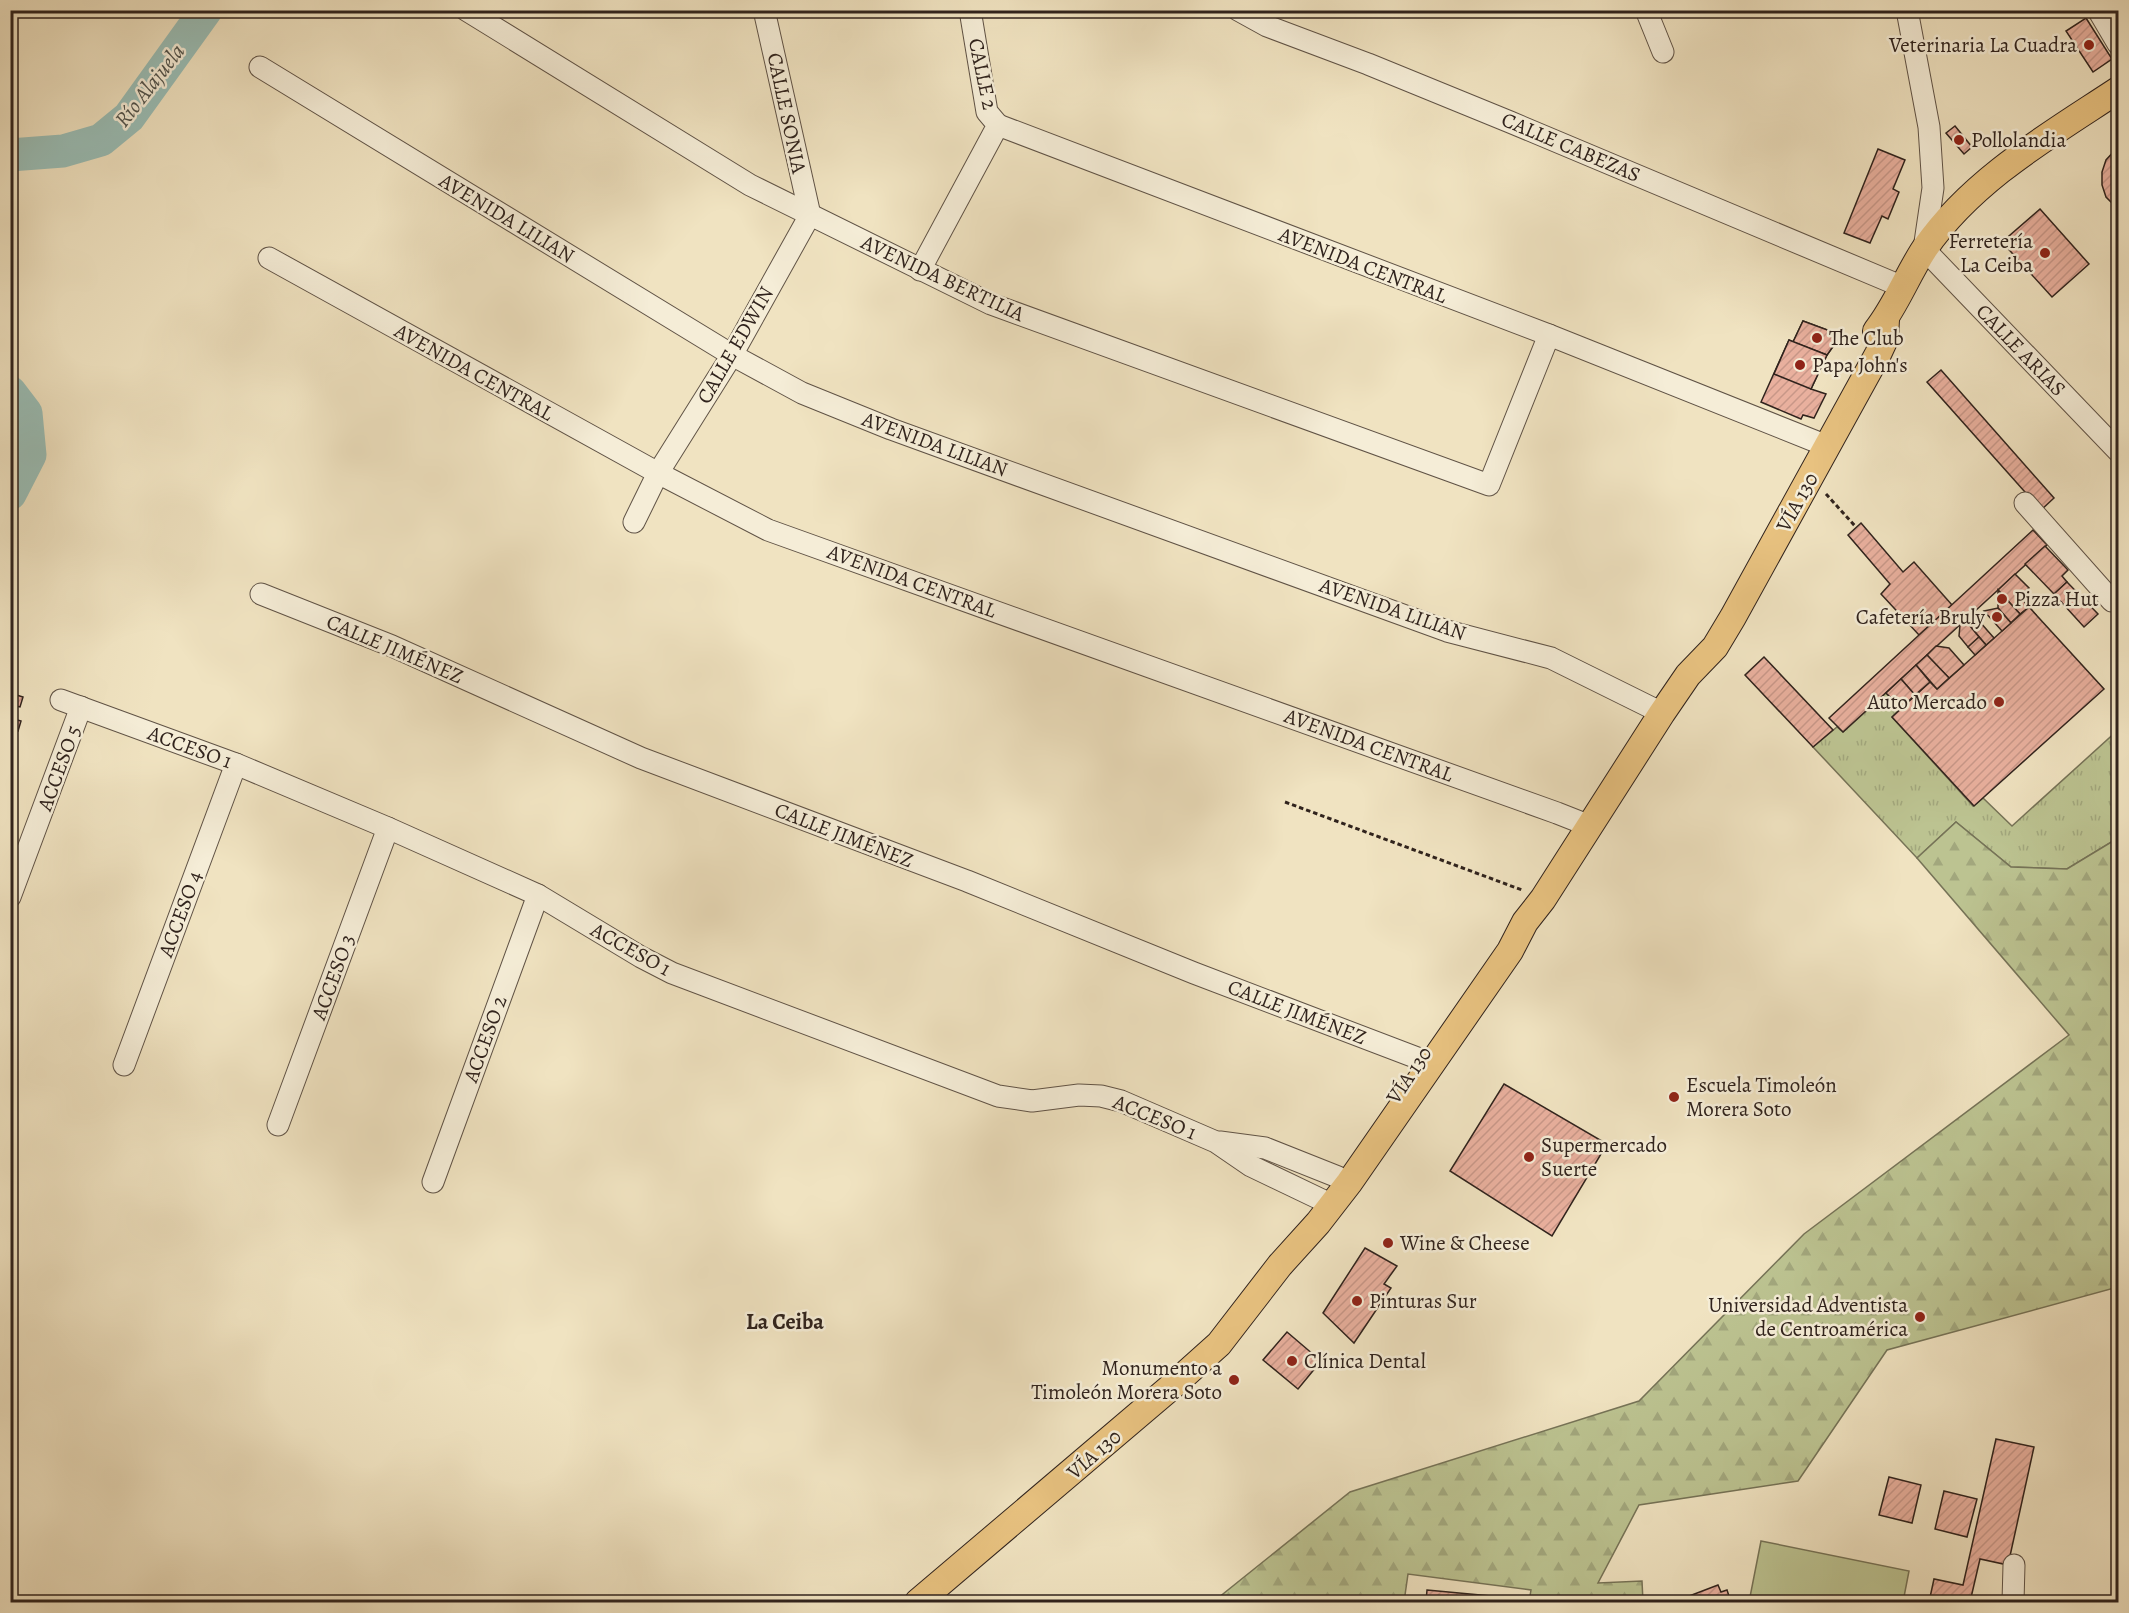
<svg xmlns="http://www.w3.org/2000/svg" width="2129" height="1613" font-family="Alegreya,serif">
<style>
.grass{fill:url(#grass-tufts);stroke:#767357;stroke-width:1.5}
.forest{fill:url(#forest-firs);stroke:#767357;stroke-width:1.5}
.garden{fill:#bcc391;stroke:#767357;stroke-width:1.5}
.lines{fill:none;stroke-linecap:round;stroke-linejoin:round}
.river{stroke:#9abeb6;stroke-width:33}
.building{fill:url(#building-hatch);stroke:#30231d;stroke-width:1.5}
.minor-casing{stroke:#605346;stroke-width:23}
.major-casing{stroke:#30231d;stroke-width:28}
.path{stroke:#30231d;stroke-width:3;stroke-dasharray:4.5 3;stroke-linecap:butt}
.minor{stroke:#f5edd7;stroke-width:21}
.major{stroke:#e8c280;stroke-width:26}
.poi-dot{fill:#8f2418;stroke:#f5edd7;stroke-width:2}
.labels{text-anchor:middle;stroke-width:5;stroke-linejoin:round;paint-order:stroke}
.poi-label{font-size:21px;fill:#30231d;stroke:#f5edd7;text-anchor:start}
.street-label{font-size:21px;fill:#30231d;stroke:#f5edd7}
.water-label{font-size:22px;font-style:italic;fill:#50524b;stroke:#f5edd7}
.neighbourhood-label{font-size:22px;font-weight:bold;fill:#30231d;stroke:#f5edd7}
</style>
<defs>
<pattern id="grass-tufts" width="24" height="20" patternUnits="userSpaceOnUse" patternTransform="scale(1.5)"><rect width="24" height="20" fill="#bcc391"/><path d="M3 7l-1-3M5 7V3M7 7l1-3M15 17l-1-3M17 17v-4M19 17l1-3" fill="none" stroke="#a2a77d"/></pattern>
<pattern id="forest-firs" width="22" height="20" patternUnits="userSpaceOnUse" patternTransform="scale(1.5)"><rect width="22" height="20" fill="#bcc391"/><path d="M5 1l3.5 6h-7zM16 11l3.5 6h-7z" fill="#a2a77d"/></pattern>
<pattern id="building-hatch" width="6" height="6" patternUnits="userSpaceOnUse" patternTransform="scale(1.5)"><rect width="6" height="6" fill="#e9b09e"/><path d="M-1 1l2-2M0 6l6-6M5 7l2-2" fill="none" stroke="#c89788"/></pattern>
</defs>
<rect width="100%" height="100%" fill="#f0e3c1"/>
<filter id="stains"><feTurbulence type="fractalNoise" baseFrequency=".00333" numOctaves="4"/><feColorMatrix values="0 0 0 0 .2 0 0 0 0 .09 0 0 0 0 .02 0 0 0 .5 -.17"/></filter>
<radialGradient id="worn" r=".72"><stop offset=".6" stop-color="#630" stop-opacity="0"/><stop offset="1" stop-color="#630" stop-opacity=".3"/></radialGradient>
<path class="grass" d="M1886,693L1901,708L1892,717L1973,806L1983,798L2012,826L2118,730V838L2067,869L2011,867L1956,822L1917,858L1813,747L1837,727L1843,732Z"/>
<path class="forest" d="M1956,822L2011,867L2067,869L2118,838V1287L1887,1350L1798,1481L1639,1505L1598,1583L1642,1581L1643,1602H1529L1531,1590L1408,1574L1404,1602H1213L1350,1492L1639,1401L1804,1234L2069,1035L1917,858Z"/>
<path class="garden" d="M1761,1541L1909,1571L1903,1602H1749Z"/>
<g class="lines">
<g class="river">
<path d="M10,155L63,151L101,140L129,117L206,10"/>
<path d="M10,392L26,413L30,455L10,494"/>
</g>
</g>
<g class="building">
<path d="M2086,18L2112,59L2093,72L2066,31Z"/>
<path d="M1955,126L1972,147L1964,154L1946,133Z"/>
<path d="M2118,147V209L2106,197L2102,185V172L2106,160Z"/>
<path d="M1878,149L1905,160L1893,189L1899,192L1888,219L1882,216L1870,243L1844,233Z"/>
<path d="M2040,209L2089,264L2052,297L2002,242Z"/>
<path d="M1803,321L1841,335L1827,355L1811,389L1826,394L1814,418L1803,415L1801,419L1761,402L1789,340L1793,342Z"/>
<path d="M1803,321L1841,335L1827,355L1793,342Z"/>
<path d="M1789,340L1827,355L1811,389L1774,374Z"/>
<path d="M1941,370L2054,498L2041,510L1927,382Z"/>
<path d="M1861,523L1903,572L1914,562L1952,605L1919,635L1881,594L1890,584L1848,535Z"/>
<path d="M2033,530L2047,545L1843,732L1829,718Z"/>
<path d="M2045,546L2068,570L2062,576L2067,582L2054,594L2025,564Z"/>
<path d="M2015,574L2029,588L2019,596L2029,607L2020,614L1998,590Z"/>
<path d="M2067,582L2098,614L2084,627L2054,594Z"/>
<path d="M1998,590L2020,614L2011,623L1998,608Z"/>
<path d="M2029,607L2036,615L2019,631L2011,623Z"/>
<path d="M2029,607L2104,689L1974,806L1892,717L1930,682L1937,689Z"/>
<path d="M1998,608L2011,623L2002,631L1984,611Z"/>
<path d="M1972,613L1994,638L1986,645L1965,620Z"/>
<path d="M1965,620L1979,637L1968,647L1959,636L1960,625Z"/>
<path d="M1979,637L1986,645L1975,655L1968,647Z"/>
<path d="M1936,646L1949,648L1964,665L1949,678L1927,655Z"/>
<path d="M1927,655L1949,678L1937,689L1916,665Z"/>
<path d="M1764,657L1833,730L1813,747L1745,675Z"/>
<path d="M1916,665L1930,682L1915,695L1901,679Z"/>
<path d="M1901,679L1915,695L1901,708L1886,693Z"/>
<path d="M10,693L23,697L20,707L10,705Z"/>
<path d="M10,718L21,721L18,731L10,729Z"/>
<path d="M1504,1084L1607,1144L1552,1236L1450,1171Z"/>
<path d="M1365,1248L1397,1266L1384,1284L1391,1288L1354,1343L1323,1313Z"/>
<path d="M1287,1332L1321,1361L1298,1389L1263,1360Z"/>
<path d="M1996,1439L2034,1447L2008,1565L1980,1559L1970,1602H1929L1934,1579L1963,1585Z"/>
<path d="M1889,1477L1921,1485L1912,1523L1879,1515Z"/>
<path d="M1944,1491L1977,1499L1967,1537L1935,1529Z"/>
<path d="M1718,1585L1721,1592L1727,1590L1730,1599L1722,1602H1685L1684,1598Z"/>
<path d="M1427,1590L1512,1598V1602H1426Z"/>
</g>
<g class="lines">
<defs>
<g id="minor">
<path d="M466,10L750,185L991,304L1489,485L1549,335"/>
<path d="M1238,10L1267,26L1368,64L1510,122L1903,287"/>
<path d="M1646,10L1663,52"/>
<path d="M1907,10L1929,127L1933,188L1924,249L2118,451"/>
<path d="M2098,10L2118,44"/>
<path d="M260,67L732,355L802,393L891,429L1447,631L1551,658L1662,713"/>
<path d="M998,125L1549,335L1827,446"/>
<path d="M269,258L658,473L768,530L1557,813L1590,826"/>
<path d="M920,270L998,125L987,112L970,10"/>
<path d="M2025,503L2112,601"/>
<path d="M634,522L658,473L732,355L810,215L764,10"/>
<path d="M261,594L392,646L641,758L967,881L1194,973L1420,1059L1432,1065"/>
<path d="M61,700L236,764L388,828L538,895L641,957L672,973L998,1096L1032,1101L1079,1095L1101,1096L1121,1101L1216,1142L1251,1166L1322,1200"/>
<path d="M10,897L81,707"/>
<path d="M124,1065L236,764"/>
<path d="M278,1125L388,828"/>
<path d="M1220,1142L1265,1148L1338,1177"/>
<path d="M433,1182L538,895"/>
<path d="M2013,1602L2014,1565"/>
</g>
<g id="major">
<path d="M1876,331C1896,306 1907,275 1925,248C1973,179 2050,135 2118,90"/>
<path d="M918,1602L1171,1387L1219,1344L1280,1265L1318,1223L1349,1183L1510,951L1525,922L1543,899L1662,713L1688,675L1715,647L1733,617L1878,354L1885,339L1886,319"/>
</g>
</defs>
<use href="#minor" class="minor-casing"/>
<use href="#major" class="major-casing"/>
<g class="path">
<path d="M1826,494L1855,526"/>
<path d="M1285,802L1522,890"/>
</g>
<use href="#minor" class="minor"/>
<use href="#major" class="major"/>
</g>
<g class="poi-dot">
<circle cx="2089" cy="45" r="6"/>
<circle cx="1959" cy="140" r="6"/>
<circle cx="2045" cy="253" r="6"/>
<circle cx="1817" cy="338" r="6"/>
<circle cx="1800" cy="365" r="6"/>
<circle cx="2002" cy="599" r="6"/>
<circle cx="1997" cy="617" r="6"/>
<circle cx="1999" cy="702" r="6"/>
<circle cx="1674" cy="1097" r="6"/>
<circle cx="1529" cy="1157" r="6"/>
<circle cx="1388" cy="1243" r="6"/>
<circle cx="1357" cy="1301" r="6"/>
<circle cx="1920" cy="1317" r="6"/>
<circle cx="1292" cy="1361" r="6"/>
<circle cx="1234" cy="1380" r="6"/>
</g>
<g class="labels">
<g class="poi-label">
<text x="2077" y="52" text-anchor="end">Veterinaria La Cuadra</text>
<text x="1971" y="147">Pollolandia</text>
<text x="2033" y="248" text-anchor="end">Ferretería<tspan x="2033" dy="24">La Ceiba</tspan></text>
<text x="1829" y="345">The Club</text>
<text x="1812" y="372">Papa John's</text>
<text x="2014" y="606">Pizza Hut</text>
<text x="1985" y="624" text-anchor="end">Cafetería Bruly</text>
<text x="1987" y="709" text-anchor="end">Auto Mercado</text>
<text x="1686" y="1092">Escuela Timoleón<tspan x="1686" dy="24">Morera Soto</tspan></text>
<text x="1541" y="1152">Supermercado<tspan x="1541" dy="24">Suerte</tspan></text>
<text x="1400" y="1250">Wine &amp; Cheese</text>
<text x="1369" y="1308">Pinturas Sur</text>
<text x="1908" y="1312" text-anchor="end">Universidad Adventista<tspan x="1908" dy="24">de Centroamérica</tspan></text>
<text x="1304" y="1368">Clínica Dental</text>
<text x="1222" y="1375" text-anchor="end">Monumento a<tspan x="1222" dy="24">Timoleón Morera Soto</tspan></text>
</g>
<g class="street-label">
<text transform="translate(983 74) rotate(78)" y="7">CALLE 2</text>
<text transform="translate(787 113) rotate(78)" y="7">CALLE SONIA</text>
<text transform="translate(1571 147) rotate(23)" y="7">CALLE CABEZAS</text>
<text transform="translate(507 218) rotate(31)" y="7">AVENIDA LILIAN</text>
<text transform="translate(1363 265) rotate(21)" y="7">AVENIDA CENTRAL</text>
<text transform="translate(943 278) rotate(25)" y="7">AVENIDA BERTILIA</text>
<text transform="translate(735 345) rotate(-60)" y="7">CALLE EDWIN</text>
<text transform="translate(2021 350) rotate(46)" y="7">CALLE ARIAS</text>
<text transform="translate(474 372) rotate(29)" y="7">AVENIDA CENTRAL</text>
<text transform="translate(935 444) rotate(20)" y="7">AVENIDA LILIAN</text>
<text transform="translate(1797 502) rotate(-61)" y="7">VÍA 130</text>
<text transform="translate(912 581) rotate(20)" y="7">AVENIDA CENTRAL</text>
<text transform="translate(1393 609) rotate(19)" y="7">AVENIDA LILIAN</text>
<text transform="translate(395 649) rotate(23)" y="7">CALLE JIMÉNEZ</text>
<text transform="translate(1369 745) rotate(20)" y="7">AVENIDA CENTRAL</text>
<text transform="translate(190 747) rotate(20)" y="7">ACCESO 1</text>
<text transform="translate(59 768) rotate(-70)" y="7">ACCESO 5</text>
<text transform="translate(844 835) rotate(21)" y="7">CALLE JIMÉNEZ</text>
<text transform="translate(180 914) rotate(-70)" y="7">ACCESO 4</text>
<text transform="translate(631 949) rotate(29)" y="7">ACCESO 1</text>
<text transform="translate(333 977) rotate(-70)" y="7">ACCESO 3</text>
<text transform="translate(1297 1012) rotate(21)" y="7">CALLE JIMÉNEZ</text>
<text transform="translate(485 1039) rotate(-70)" y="7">ACCESO 2</text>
<text transform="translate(1409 1075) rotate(-56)" y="7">VÍA 130</text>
<text transform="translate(1155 1117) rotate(22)" y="7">ACCESO 1</text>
<text transform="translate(1094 1454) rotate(-41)" y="7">VÍA 130</text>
</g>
<g class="water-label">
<text transform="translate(149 85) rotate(-52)" y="8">Río Alajuela</text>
</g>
<g class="neighbourhood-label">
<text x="785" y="1329">La Ceiba</text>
</g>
</g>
<rect width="2129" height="1613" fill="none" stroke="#f0e3c1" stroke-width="36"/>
<rect x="12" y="12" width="2105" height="1589" fill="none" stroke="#30231d" stroke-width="3"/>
<rect x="18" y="18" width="2093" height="1577" fill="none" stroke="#30231d" stroke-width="1.5"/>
<rect width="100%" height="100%" filter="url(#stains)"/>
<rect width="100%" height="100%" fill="url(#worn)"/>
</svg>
